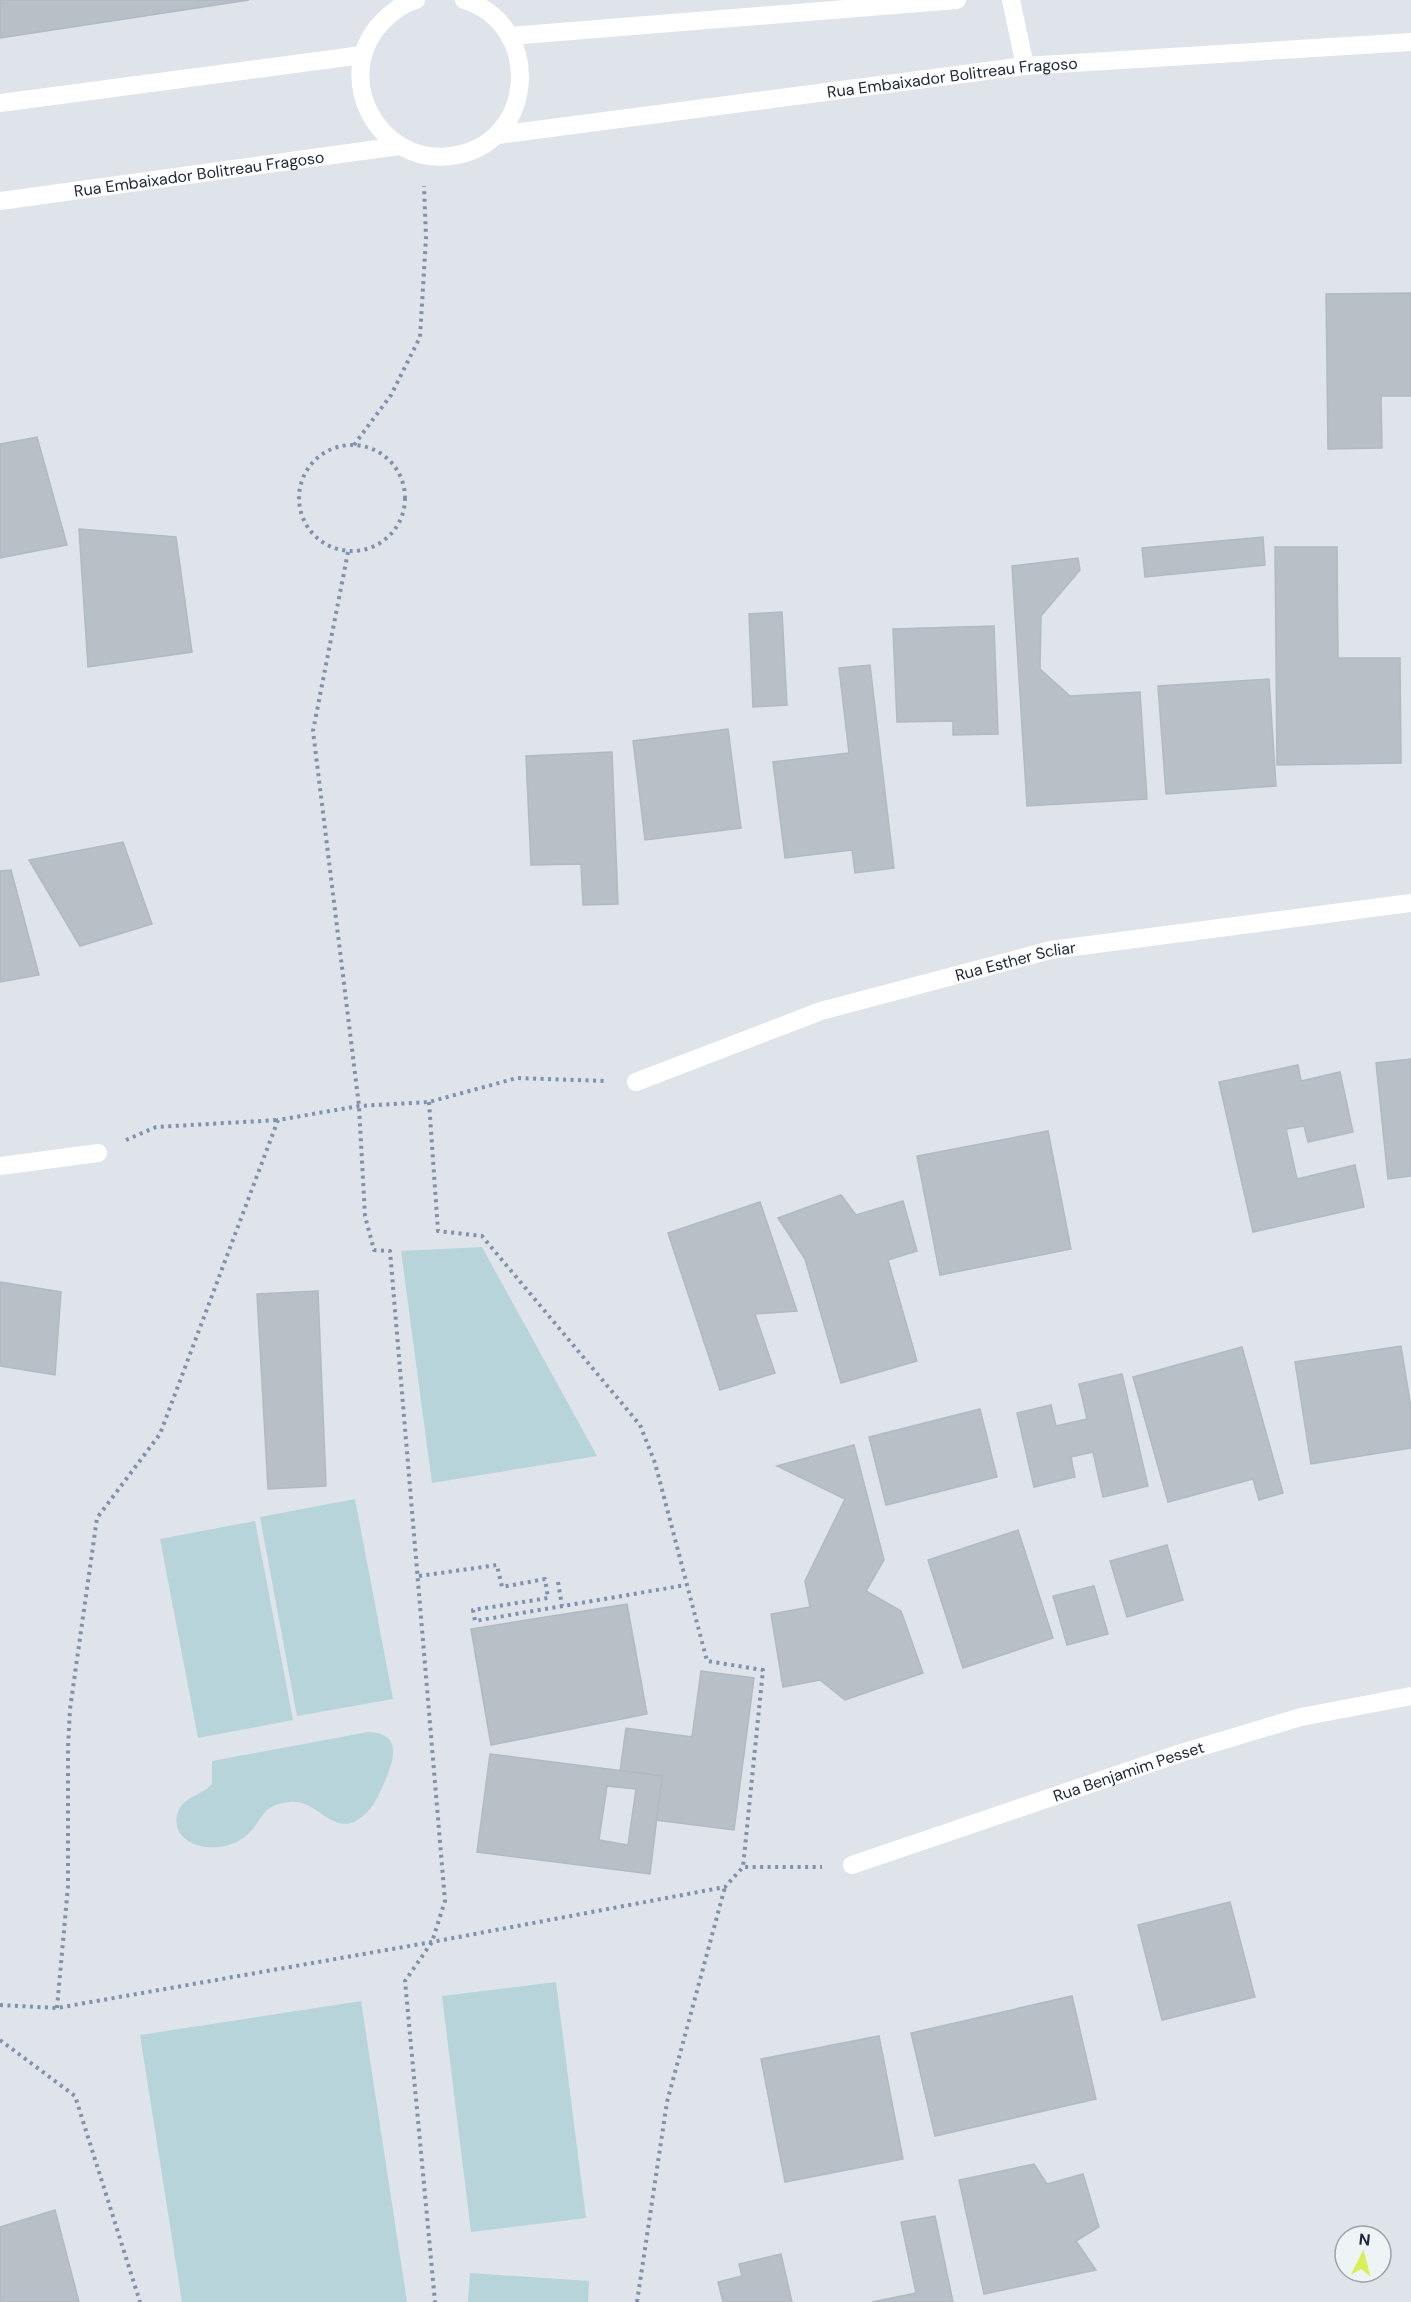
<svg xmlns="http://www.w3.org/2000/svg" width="1411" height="2302" font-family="'DM Sans',sans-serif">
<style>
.green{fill:#b7d4db}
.building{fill:#b7bfc7;stroke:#b1bac3;stroke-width:1.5;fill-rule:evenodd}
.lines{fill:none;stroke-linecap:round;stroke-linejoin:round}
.path{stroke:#7f91ad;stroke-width:4;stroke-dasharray:3 4.5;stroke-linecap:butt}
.street{stroke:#fff;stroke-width:18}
.labels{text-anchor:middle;stroke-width:5;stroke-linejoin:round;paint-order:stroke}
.street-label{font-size:16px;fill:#202939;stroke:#eef3f6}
</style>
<rect width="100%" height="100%" fill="#dee4e9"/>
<g class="green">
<path d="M482,1247L597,1456L432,1483L401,1251Z"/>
<path d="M355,1499L393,1699L297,1716L260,1517Z"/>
<path d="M255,1521L293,1720L198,1738L160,1539Z"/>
<path d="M368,1732C403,1733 394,1759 385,1781C378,1797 372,1812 356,1821C332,1834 315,1798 290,1802C261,1805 265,1817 249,1833C232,1850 201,1853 183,1837C176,1830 175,1820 178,1812C184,1796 201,1796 212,1784V1761Z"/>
<path d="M556,1982L586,2218L471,2232L442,1996Z"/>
<path d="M361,2001L407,2302H182L140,2035Z"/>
<path d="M470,2273L589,2281L588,2302H468Z"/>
</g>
<g class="building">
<path d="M0,0H249L0,38Z"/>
<path d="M1411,293V396H1381L1382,448L1328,449L1326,294Z"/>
<path d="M37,437L67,545L0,558V444Z"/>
<path d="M79,529L176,537L192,652L88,667Z"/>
<path d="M1263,537L1265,565L1145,577L1142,548Z"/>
<path d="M1275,547H1337L1338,658H1400L1401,763L1277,765Z"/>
<path d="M1078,558L1080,570L1041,616L1040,669L1070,696L1140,692L1147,799L1027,806L1012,566Z"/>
<path d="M782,612L787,705L753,707L749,614Z"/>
<path d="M994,626L998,734L953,735V721L897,722L893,629Z"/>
<path d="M870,665L894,868L855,873L852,850L785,858L773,762L849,753L839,668Z"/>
<path d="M1269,679L1276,786L1166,794L1158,686Z"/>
<path d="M728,729L741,828L645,840L633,741Z"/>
<path d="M612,752L618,904L583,905L581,864L531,865L526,756Z"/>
<path d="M123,842L152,924L80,946L29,860Z"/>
<path d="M11,870L39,975L0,982V871Z"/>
<path d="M1411,1059V1176L1388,1179L1376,1063Z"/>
<path d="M1298,1065L1301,1081L1340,1072L1353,1132L1308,1142L1304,1126L1286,1129L1297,1179L1355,1165L1364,1207L1253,1232L1219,1082Z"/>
<path d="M1048,1131L1071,1249L940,1275L917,1156Z"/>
<path d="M841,1195L856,1215L903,1201L917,1251L888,1260L917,1361L841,1383L805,1259L778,1218Z"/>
<path d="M760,1202L797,1311L755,1314L775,1373L720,1390L668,1233Z"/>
<path d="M0,1282L61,1292L55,1375L0,1366Z"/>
<path d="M318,1291L326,1486L268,1489L257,1294Z"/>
<path d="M1401,1346L1411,1408V1448L1311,1464L1295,1362Z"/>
<path d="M1242,1347L1283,1493L1259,1500L1253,1479L1168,1502L1133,1377Z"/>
<path d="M1122,1374L1148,1486L1103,1497L1093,1452L1071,1457L1075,1477L1034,1487L1017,1413L1051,1405L1056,1426L1087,1419L1079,1384Z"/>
<path d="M980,1409L997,1477L886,1505L869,1437Z"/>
<path d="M854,1445L884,1560L866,1591L901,1611L923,1673L845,1700L820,1680L783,1687L771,1614L810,1607L805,1581L845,1499L777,1466Z"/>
<path d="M1018,1530L1053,1638L963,1668L928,1560Z"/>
<path d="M1167,1545L1183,1600L1127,1617L1110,1561Z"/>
<path d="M1094,1586L1108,1634L1067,1645L1053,1596Z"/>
<path d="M627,1604L647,1714L491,1745L471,1629Z"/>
<path d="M701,1671L754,1678L734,1830L656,1820L662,1776L620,1771L626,1728L692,1737Z"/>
<path d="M490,1754L662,1776L650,1874L477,1852ZM607,1786L636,1789L628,1845L599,1840Z"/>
<path d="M1230,1902L1255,1997L1162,2020L1138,1925Z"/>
<path d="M1072,1996L1096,2099L935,2136L911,2033Z"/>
<path d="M879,2036L903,2159L785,2182L761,2059Z"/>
<path d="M1034,2164L1047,2184L1083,2174L1099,2227L1076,2241L1096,2270L984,2294L959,2180Z"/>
<path d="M55,2210L79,2302H0V2227Z"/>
<path d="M935,2216L953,2302H872L916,2293L901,2222Z"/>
<path d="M781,2254L792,2302H723L718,2282L742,2276L739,2264Z"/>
</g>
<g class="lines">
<g class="path">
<circle cx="352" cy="498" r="53"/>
<path d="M354,445L391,395L420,337L426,238L424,186"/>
<path d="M348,552L313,731L359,1106L365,1216L374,1250L390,1251L445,1901L432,1942L405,1981L435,2302"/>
<path d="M429,1102L438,1231L482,1236L640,1425L655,1463L707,1661L763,1670L743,1867"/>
<path d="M126,1140L156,1127L278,1120"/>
<path d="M419,1576L497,1565L502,1587L545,1579L548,1598L473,1610L475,1621L686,1585"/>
<path d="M558,1582L562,1606"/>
<path d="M0,2005L57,2008L432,1942L725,1887L743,1867H822"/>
<path d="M57,2008L68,1886V1748L70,1709L97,1518L160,1434L278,1120L359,1106L429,1102L517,1078L606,1081"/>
<path d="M0,2040L75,2096L140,2302"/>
<path d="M637,2302L667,2102L725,1887"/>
</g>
<g class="street">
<path d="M416,0C403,3 392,12 382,22C331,76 377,165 450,156C536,147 545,25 464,0"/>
<path d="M1011,0L1025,66"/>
<path d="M510,36L957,0"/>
<path d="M0,103L362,55"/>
<path id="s1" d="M497,135L1025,66L1411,42"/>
<path id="s2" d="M0,201L399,146"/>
<path id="s3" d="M636,1082L821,1011L1051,950L1411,903"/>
<path d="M0,1166L98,1153"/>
<path id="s4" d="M852,1865L1181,1753L1301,1717L1411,1696"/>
</g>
</g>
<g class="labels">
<g class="street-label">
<text dy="6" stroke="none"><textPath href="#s1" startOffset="459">Rua Embaixador Bolitreau Fragoso</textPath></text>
<text dy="6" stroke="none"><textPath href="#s2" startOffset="201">Rua Embaixador Bolitreau Fragoso</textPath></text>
<text dy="6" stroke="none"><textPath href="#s3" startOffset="399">Rua Esther Scliar</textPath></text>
<text dy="6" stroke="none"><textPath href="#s4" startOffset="292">Rua Benjamim Pesset</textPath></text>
</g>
</g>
<g transform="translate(1363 2254) rotate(6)"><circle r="28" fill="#eef3f6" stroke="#9ca2aa" stroke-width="1.5"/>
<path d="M0-4.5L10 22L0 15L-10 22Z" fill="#d8ef57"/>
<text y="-9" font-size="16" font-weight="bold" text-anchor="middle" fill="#202939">N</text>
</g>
</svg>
